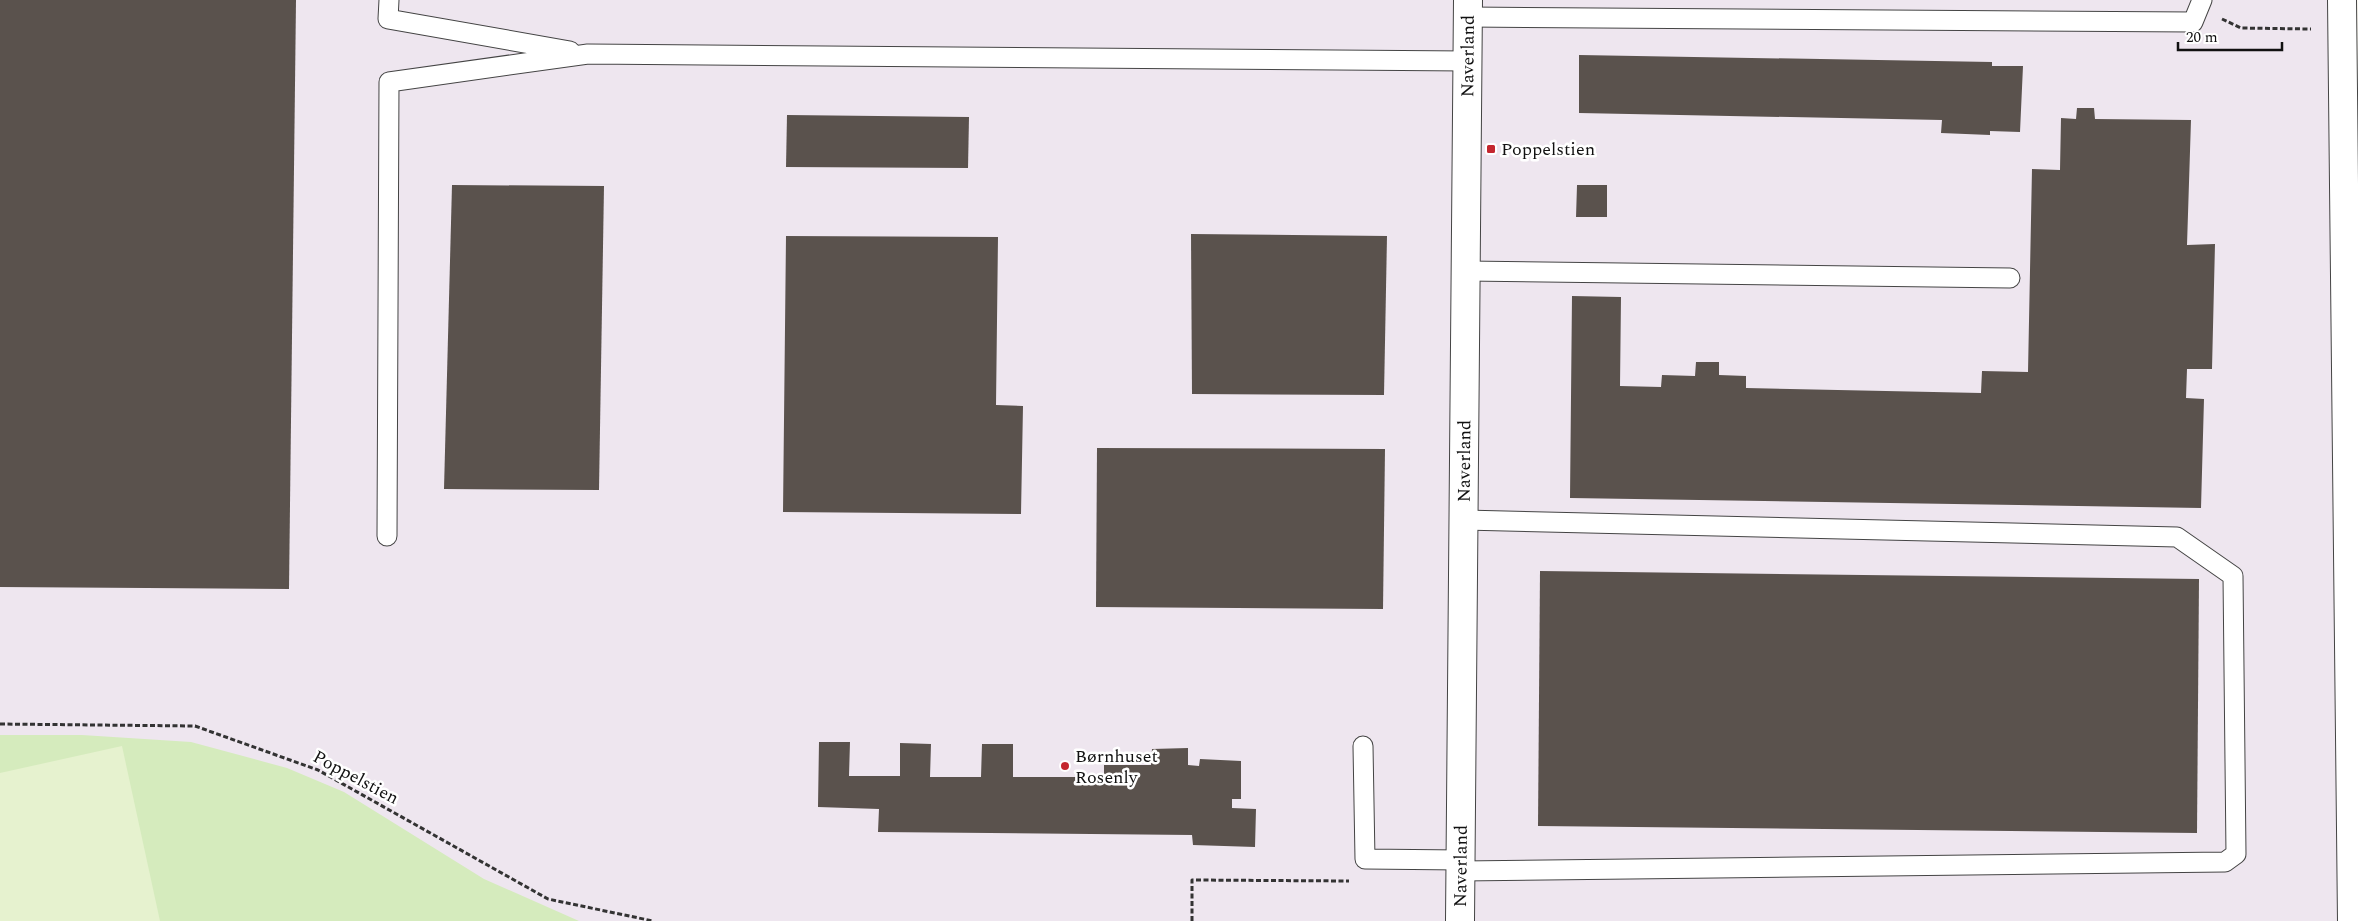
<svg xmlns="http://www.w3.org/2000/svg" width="2358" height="921" font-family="Spectral,serif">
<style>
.industrial{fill:#eee6ef}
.green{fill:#d5ebbd}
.pitch{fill:#e6f2cf}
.building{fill:#5a524d}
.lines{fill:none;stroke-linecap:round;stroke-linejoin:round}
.service-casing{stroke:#444;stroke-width:21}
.minor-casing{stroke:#444;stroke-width:30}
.tertiary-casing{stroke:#444;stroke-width:30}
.path{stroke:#333;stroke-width:3;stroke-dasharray:5 2.5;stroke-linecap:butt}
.service{stroke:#fff;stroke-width:19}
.minor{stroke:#fff;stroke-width:28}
.tertiary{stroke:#fff;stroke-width:28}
.poi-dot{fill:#c4262e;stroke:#fff;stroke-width:2}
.labels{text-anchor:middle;stroke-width:5;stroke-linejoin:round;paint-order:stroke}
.street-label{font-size:18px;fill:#111;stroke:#fff}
.poi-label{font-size:18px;fill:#111;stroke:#fff;text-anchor:start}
</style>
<rect width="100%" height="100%" fill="#fffdf5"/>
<path class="industrial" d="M0,0H2342L2344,921H0Z"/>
<path class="green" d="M0,735H82L191,742L287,768L344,792L484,879L579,921H0Z"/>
<path class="pitch" d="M122,746L160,921H0V773Z"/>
<g class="building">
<path d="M0,0H296L289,589L0,587Z"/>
<path d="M1579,55L1992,62V66H2023L2020,132L1990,131V135L1941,133L1942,120L1579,113Z"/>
<path d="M2077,108H2094L2095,119L2191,120L2187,245L2215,244L2212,369H2187L2186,398L2204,399L2201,508L1570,498L1572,296L1621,297L1620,386L1661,387L1662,375L1695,376L1696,362H1719V375L1746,376V388L1981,393L1982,371L2028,372L2032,169L2060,170L2061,118L2076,119Z"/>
<path d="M787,115L969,117L968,168L786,167Z"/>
<path d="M452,185L604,186L599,490L444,489Z"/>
<path d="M1577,185H1607V217H1576Z"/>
<path d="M1191,234L1387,236L1384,395L1192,394Z"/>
<path d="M786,236L998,237L996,405L1023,406L1021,514L783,512Z"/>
<path d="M1097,448L1385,449L1383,609L1096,607Z"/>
<path d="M1540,571L2199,579L2197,833L1538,826Z"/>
<path d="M819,742H850L849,776H900V743L931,744L930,777H981L982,744H1013V777H1104V765H1151L1152,749L1188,748V765L1199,766L1200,759L1241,761V799H1232V808L1256,809L1255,847L1193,845L1192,835L878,832L879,809L818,807Z"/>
</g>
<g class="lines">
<defs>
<g id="service">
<path d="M389,0L388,19L570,51"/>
<path d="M1468,17L2193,22L2202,0"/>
<path d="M1466,271L2010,278"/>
<path d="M387,536L389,82L588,54L1467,61"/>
<path d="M1363,746L1365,859L1461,860"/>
<path d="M1461,871L2225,862L2236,854L2233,576L2177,537L1464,520"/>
</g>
<g id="minor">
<path id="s1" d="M1460,921L1468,0"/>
</g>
<path id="tertiary" d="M2342,0L2352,921"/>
</defs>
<use href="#service" class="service-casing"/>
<use href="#minor" class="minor-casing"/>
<use href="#tertiary" class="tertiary-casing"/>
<g class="path">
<path d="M2222,19L2241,28L2311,29"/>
<path d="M0,724L195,726L318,770L548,899L653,921"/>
<path d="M1192,921V880L1349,881"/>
</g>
<use href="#service" class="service"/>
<use href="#minor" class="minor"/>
<use href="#tertiary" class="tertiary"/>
</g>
<g class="poi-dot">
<rect x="1486" y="144" width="10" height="10" rx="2.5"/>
<circle cx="1065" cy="766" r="5"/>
</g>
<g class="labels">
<g class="street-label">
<text dy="6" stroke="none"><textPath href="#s1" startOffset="865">Naverland</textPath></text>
<text dy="6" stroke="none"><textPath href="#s1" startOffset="460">Naverland</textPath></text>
<text transform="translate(356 777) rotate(28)" y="6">Poppelstien</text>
<text dy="6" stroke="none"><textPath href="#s1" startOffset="55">Naverland</textPath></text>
</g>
<g class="poi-label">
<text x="1501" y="155">Poppelstien</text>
<text x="1075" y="762">Børnhuset<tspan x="1075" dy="21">Rosenly</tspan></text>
</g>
</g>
<path d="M2178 42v8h104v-8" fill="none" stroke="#111111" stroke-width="2.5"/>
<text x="2186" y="42" font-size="15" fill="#111111" stroke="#ffffff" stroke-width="4" paint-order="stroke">20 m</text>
</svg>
